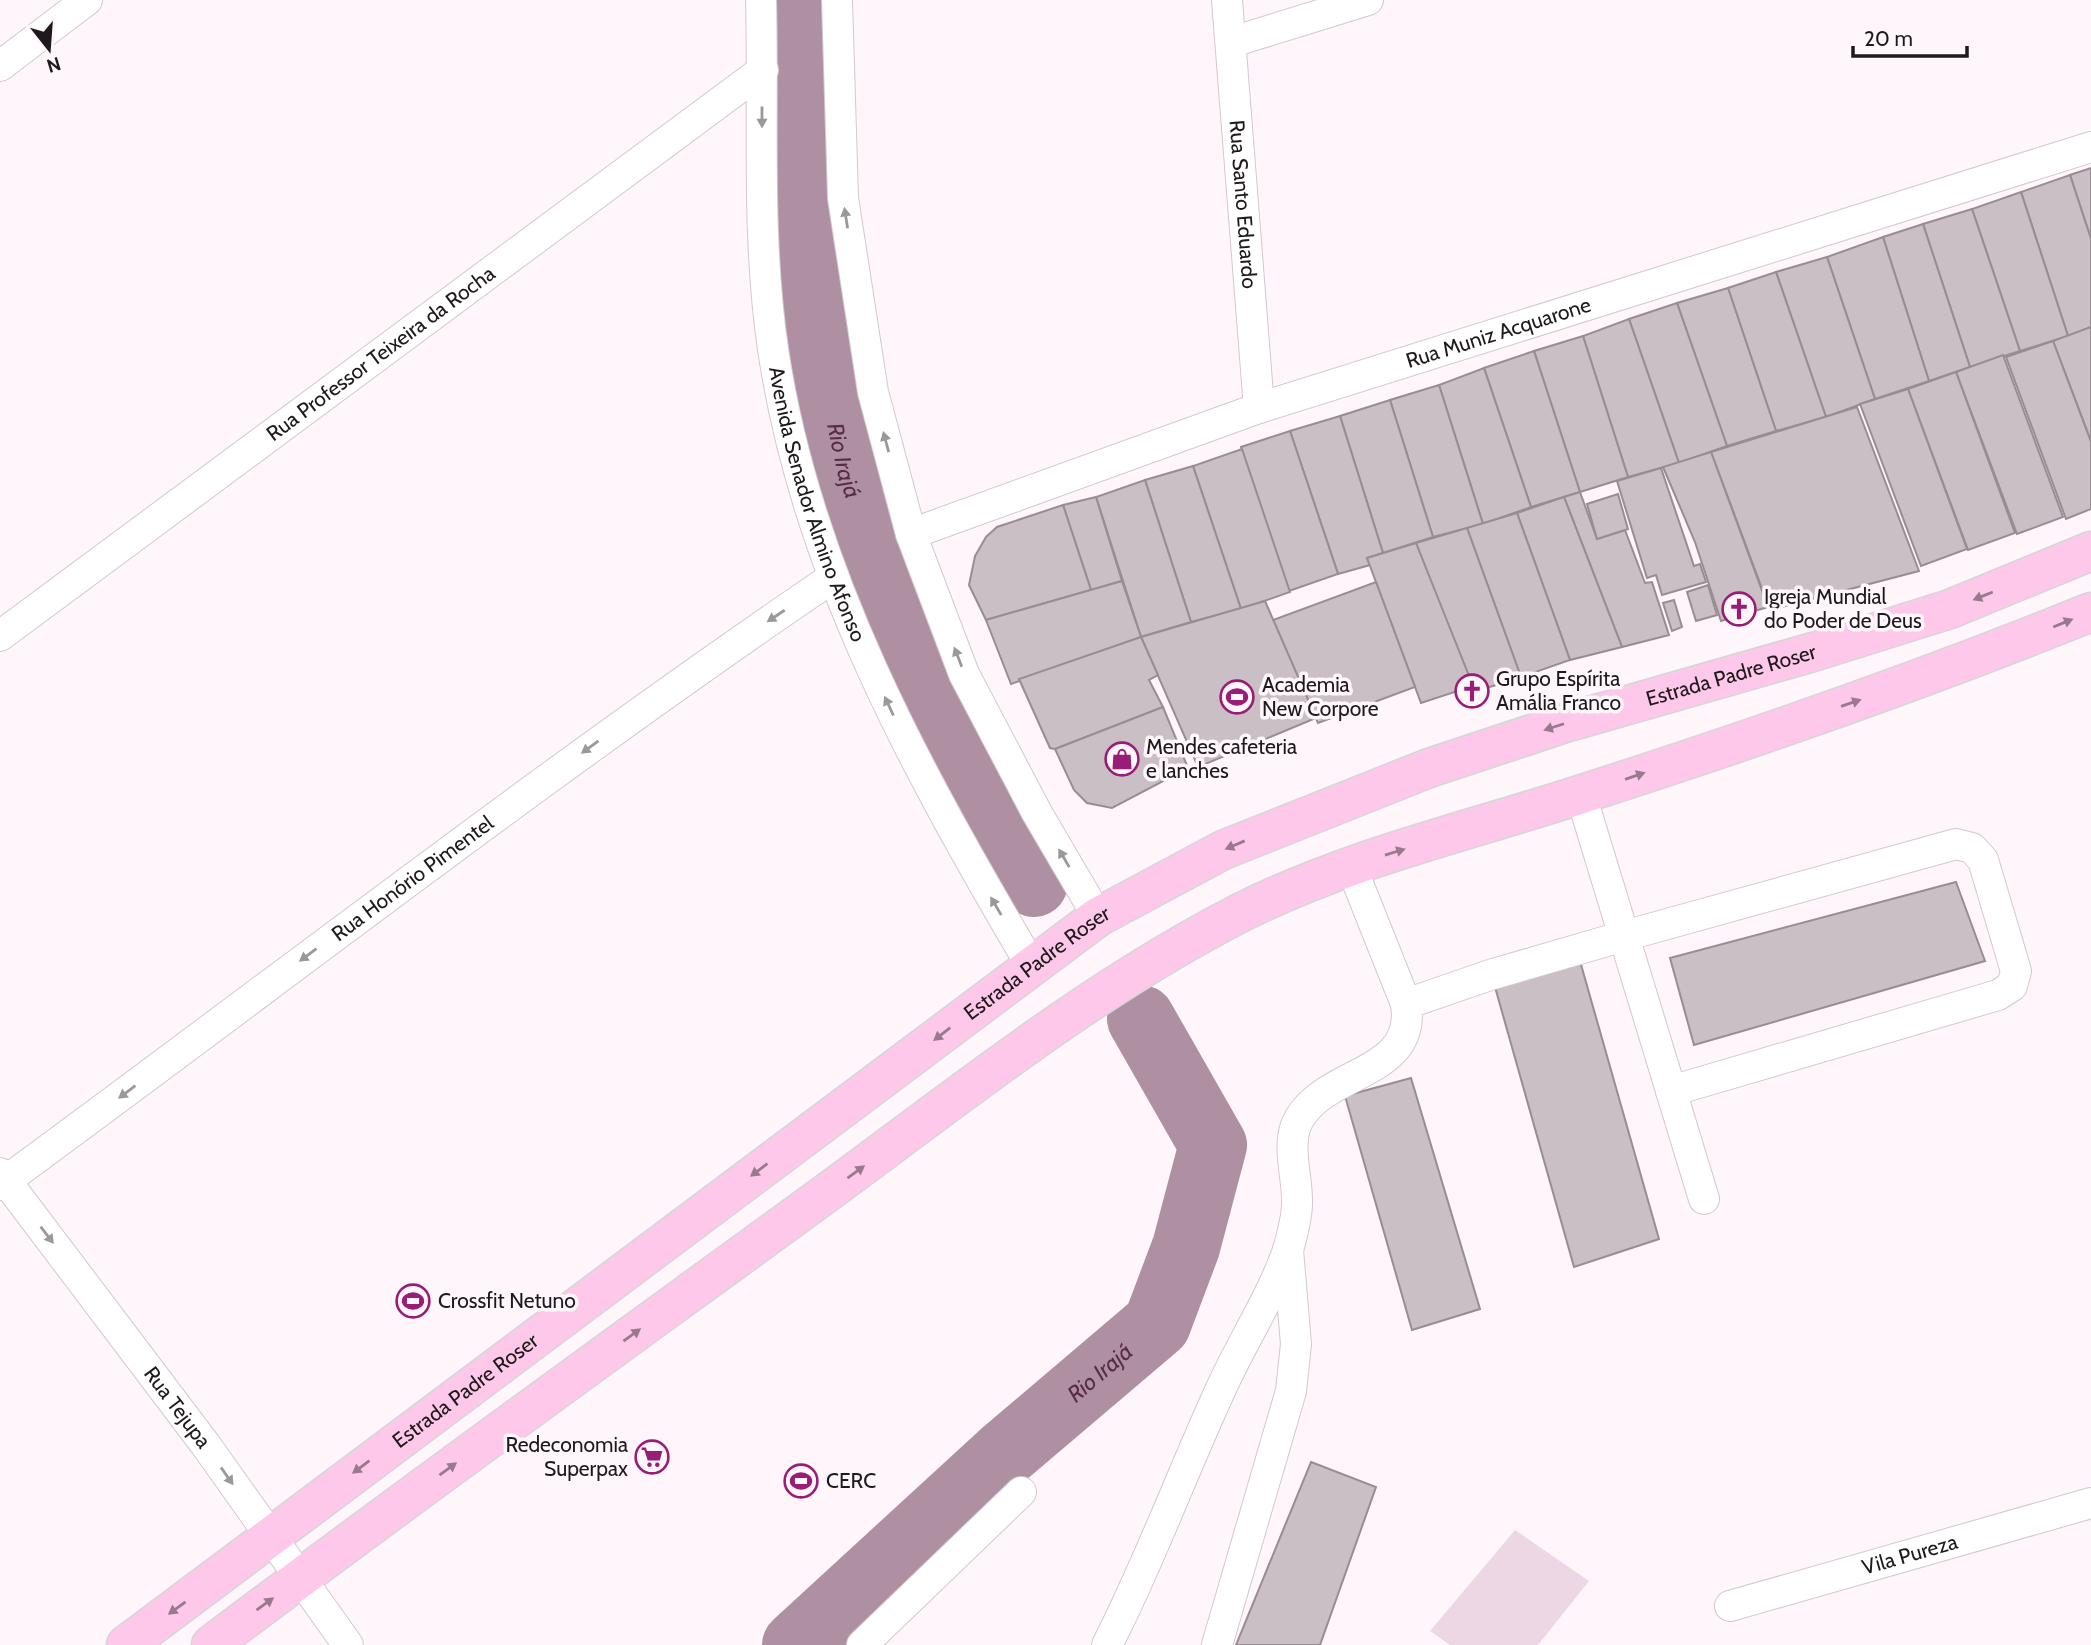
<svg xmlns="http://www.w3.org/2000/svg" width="2091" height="1645" font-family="Cabin,sans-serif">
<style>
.green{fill:#edd7e4}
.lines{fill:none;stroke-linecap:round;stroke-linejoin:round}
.river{stroke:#af90a2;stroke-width:68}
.building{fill:#cabfc5;stroke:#988d94;stroke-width:2}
.minor-casing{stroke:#d4c8ce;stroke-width:32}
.primary-casing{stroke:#d6d6d6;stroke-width:41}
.minor{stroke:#fff;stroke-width:30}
.primary{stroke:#fdc8e9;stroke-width:38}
.oneway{fill:#9a9899}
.oneway2{fill:#99798d}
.labels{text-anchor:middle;stroke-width:7;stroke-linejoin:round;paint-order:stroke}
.street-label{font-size:21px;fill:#1e191c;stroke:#fef6fb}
.poi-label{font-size:21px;fill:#1e191c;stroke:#fef6fb;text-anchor:start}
.water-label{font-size:23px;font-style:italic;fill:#572c48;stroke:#fef6fb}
</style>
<rect width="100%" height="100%" fill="#fef6fb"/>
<path class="green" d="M1515,1530L1589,1581L1538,1645H1450L1430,1631Z"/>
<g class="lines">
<g class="river">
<path id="s1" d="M797,0L800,156L821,358L846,475L908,644L1034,883"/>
<path id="s2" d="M796,1645L1004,1454L1157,1324L1186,1247L1213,1145L1141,1019"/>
</g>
</g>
<g class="building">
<path d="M2091,168V239L2070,175Z"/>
<path d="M2070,175L2091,239V327L2068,336L2021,192Z"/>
<path d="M2021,192L2068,336L2020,351L1972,209Z"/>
<path d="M1972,209L2020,351L1970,367L1923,224Z"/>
<path d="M1923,224L1970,367L1929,381L1883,237Z"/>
<path d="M1883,237L1929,381L1875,399L1827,257Z"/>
<path d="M1827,257L1875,399L1826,417L1776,272Z"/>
<path d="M1776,272L1826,417L1776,431L1728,288Z"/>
<path d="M1728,288L1776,431L1727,446L1677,303Z"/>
<path d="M1677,303L1727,446L1679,463L1629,319Z"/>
<path d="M1629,319L1679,463L1628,477L1583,336Z"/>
<path d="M2091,327V441L2053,341Z"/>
<path d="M1583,336L1628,477L1580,492L1534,351Z"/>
<path d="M2053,341L2091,442V509L2066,519L2006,357Z"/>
<path d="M1534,351L1580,492L1531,507L1484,368Z"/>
<path d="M2003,355L2063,517L2017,534L1956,372Z"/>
<path d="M1484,368L1531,507L1483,524L1439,385Z"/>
<path d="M1956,372L2015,533L1968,550L1908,389Z"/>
<path d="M1439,385L1483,524L1433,537L1390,400Z"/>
<path d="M1908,389L1967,549L1921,566L1860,404Z"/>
<path d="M1390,400L1433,537L1383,553L1340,416Z"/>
<path d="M1857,407L1919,571L1770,610L1711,452Z"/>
<path d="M1340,416L1383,553L1367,558L1370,565L1338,574L1290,431Z"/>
<path d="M1290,431L1338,574L1289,591L1241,447Z"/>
<path d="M1242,449L1290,592L1241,609L1193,466Z"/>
<path d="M1711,452L1768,607L1721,621L1695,542L1663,467Z"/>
<path d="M1193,466L1241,609L1191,622L1145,480Z"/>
<path d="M1661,468L1694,566L1700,564L1706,582L1662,595L1656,575L1647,578L1617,481Z"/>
<path d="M1145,480L1191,622L1141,637L1096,497Z"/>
<path d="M1580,492L1597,539L1625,530L1645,583L1652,582L1669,635L1622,647L1564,497Z"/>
<path d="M1618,494L1628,529L1597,539L1587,504Z"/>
<path d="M1096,497L1122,581L1091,590L1063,505Z"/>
<path d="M1564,497L1622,647L1570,660L1517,513Z"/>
<path d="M1063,505L1091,590L986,620L969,585L975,556L986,537L997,527Z"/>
<path d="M1517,513L1570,660L1521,677L1467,528Z"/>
<path d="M1467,528L1521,677L1474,692L1416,543Z"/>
<path d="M1416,543L1473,686L1421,703L1367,558Z"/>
<path d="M1122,581L1141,637L1011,684L986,620Z"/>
<path d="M1376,582L1415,687L1318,723L1273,620Z"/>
<path d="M1708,585L1717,615L1696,621L1687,592Z"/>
<path d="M1674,600L1682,627L1672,631L1663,603Z"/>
<path d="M1265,601L1316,718L1198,767L1141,637Z"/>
<path d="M1141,637L1158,675L1149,680L1163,707L1055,749L1050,748L1019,679Z"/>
<path d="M1163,707L1188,768L1112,808L1087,803L1074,790L1055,749Z"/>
<path d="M1956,882L1985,961L1694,1045L1670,958Z"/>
<path d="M1580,961L1659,1239L1574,1267L1495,987Z"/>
<path d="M1411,1078L1480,1309L1412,1330L1345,1096Z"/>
<path d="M1311,1462L1376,1487L1320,1645H1236Z"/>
</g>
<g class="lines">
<defs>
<g id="minor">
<path id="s3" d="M761,0C764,116 756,234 773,349C806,573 918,773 1031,965"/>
<path d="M837,0L843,198L873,392L911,534L964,674L1037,813L1098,917"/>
<path id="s4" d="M1227,0L1259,408"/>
<path d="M1232,42L1368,0"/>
<path d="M0,66L87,0"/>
<path id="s5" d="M911,534L1259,408L2091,147"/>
<path id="s6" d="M0,636L763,70"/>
<path d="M1581,795L1704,1199"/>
<path d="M1351,866L1406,1004"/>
<path id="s7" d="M0,1173L205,1444L348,1645"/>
<path id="s8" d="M0,1185C277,982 548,771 832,578"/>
<path id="s9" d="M1730,1606L2091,1503"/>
<path d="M862,1645L1021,1492"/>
<path d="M1107,1645C1149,1563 1181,1476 1219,1393C1240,1345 1271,1299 1288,1250C1292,1236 1297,1217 1297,1203C1298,1177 1285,1143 1299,1119C1328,1069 1417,1075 1406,1004L1490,975L1624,936L1956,844L1972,848L1983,860L2016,971L2012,986L1998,995L1671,1091"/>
<path d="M1217,1645L1291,1391L1296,1344L1288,1250"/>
</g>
<g id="primary">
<path id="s10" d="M126,1645L1098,917L1223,850L1429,768L1565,723L1813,652L1950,609L2091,551"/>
<path d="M211,1645C411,1494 614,1348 817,1200C954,1100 1088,991 1240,913C1347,859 1465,832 1579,795C1751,740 1923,680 2091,612"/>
</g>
</defs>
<use href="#minor" class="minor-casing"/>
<use href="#primary" class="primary-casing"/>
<use href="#minor" class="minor"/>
<use href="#primary" class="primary"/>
</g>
<defs><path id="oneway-solid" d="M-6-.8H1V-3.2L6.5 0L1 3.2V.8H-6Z" transform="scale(1.75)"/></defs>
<g class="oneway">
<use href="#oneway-solid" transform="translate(762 117) rotate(90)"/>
<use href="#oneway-solid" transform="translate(846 218) rotate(-99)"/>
<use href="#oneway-solid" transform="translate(886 442) rotate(-105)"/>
<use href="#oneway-solid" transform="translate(776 616) rotate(146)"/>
<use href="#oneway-solid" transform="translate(958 657) rotate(-111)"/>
<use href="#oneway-solid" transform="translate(889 706) rotate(-115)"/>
<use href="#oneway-solid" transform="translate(590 747) rotate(144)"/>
<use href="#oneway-solid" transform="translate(1064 858) rotate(-120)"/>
<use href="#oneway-solid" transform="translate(996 906) rotate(-120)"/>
<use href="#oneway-solid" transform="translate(308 955) rotate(143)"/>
<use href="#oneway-solid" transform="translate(127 1092) rotate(143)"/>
<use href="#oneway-solid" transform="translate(47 1235) rotate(53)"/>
<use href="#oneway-solid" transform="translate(227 1476) rotate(55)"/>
</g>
<g class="oneway2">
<use href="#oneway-solid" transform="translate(1983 596) rotate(158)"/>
<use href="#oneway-solid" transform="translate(2063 623) rotate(-22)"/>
<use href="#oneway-solid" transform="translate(1851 703) rotate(-19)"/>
<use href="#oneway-solid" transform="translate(1554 727) rotate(162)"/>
<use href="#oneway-solid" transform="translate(1635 776) rotate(-19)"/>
<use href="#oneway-solid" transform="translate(1235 845) rotate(157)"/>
<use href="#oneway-solid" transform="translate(1395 852) rotate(-17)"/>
<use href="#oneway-solid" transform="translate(942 1034) rotate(142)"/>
<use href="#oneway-solid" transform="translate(759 1170) rotate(143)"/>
<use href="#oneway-solid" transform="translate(856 1172) rotate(-36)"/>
<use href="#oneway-solid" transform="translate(632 1335) rotate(-36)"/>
<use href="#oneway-solid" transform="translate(361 1467) rotate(143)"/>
<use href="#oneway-solid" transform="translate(448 1469) rotate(-36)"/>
<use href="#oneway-solid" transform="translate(265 1604) rotate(-36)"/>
<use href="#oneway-solid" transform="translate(177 1608) rotate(144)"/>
</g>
<defs>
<symbol id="church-ring" viewBox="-11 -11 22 22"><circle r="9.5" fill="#fef6fb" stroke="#981d76" stroke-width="1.5"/><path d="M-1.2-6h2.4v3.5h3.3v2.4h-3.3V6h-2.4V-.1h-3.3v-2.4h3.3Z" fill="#981d76"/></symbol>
<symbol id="stadium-ring" viewBox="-11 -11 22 22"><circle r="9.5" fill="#fef6fb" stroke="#981d76" stroke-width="1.5"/><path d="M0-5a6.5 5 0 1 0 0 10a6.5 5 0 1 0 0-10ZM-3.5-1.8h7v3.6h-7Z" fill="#981d76"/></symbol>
<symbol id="shop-ring" viewBox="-11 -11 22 22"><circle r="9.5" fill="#fef6fb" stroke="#981d76" stroke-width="1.5"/><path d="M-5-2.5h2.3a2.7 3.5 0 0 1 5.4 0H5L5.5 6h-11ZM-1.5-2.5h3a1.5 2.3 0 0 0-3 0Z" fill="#981d76"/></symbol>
<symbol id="supermarket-ring" viewBox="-11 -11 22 22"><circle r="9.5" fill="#fef6fb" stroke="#981d76" stroke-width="1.5"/><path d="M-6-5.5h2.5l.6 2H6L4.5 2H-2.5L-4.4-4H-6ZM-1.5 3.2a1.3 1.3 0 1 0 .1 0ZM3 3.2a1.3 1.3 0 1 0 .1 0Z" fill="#981d76"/></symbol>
</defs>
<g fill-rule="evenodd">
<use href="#church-ring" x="1720" y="590" width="38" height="38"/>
<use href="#church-ring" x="1453" y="672" width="38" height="38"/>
<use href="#stadium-ring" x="1218" y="678" width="38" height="38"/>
<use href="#shop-ring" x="1103" y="740" width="38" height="38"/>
<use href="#stadium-ring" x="394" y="1282" width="38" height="38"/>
<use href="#supermarket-ring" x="633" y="1438" width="38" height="38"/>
<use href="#stadium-ring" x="782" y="1462" width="38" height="38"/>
</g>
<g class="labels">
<g class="street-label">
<text dy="7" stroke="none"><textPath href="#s4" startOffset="205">Rua Santo Eduardo</textPath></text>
<text dy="7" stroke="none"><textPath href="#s5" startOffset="621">Rua Muniz Acquarone</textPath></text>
<text dy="7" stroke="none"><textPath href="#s6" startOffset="474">Rua Professor Teixeira da Rocha</textPath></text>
<text dy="7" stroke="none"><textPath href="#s3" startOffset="511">Avenida Senador Almino Afonso</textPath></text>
<text dy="7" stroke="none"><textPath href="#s10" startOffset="1894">Estrada Padre Roser</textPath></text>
<text dy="7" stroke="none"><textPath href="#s8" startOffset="514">Rua Honório Pimentel</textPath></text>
<text dy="7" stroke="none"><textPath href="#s10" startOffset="1138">Estrada Padre Roser</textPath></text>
<text dy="7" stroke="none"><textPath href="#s10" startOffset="424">Estrada Padre Roser</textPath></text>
<text dy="7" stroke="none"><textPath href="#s7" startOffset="294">Rua Tejupa</textPath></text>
<text dy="7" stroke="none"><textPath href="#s9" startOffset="187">Vila Pureza</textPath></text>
</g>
<g class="poi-label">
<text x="1764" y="604">Igreja Mundial<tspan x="1764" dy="24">do Poder de Deus</tspan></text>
<text x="1496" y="686">Grupo Espírita<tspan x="1496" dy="24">Amália Franco</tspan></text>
<text x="1262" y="692">Academia<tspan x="1262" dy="24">New Corpore</tspan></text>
<text x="1146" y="754">Mendes cafeteria<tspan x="1146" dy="24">e lanches</tspan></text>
<text x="438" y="1308">Crossfit Netuno</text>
<text x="628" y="1452" text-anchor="end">Redeconomia<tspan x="628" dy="24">Superpax</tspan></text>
<text x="826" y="1488">CERC</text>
</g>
<g class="water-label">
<text dy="8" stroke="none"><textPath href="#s1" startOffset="464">Rio Irajá</textPath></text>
<text dy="8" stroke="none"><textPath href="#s2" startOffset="408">Rio Irajá</textPath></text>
</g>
</g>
<g transform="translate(49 49) rotate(163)" stroke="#fef6fb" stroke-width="5" paint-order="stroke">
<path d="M0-5L12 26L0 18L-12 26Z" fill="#1e191c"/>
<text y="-10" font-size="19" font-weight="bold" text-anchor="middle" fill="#1e191c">N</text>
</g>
<path d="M1853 46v10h114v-10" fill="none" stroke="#1e191c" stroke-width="3.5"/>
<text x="1864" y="46" font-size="21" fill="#1e191c" stroke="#fef6fb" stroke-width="5" paint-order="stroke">20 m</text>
</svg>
